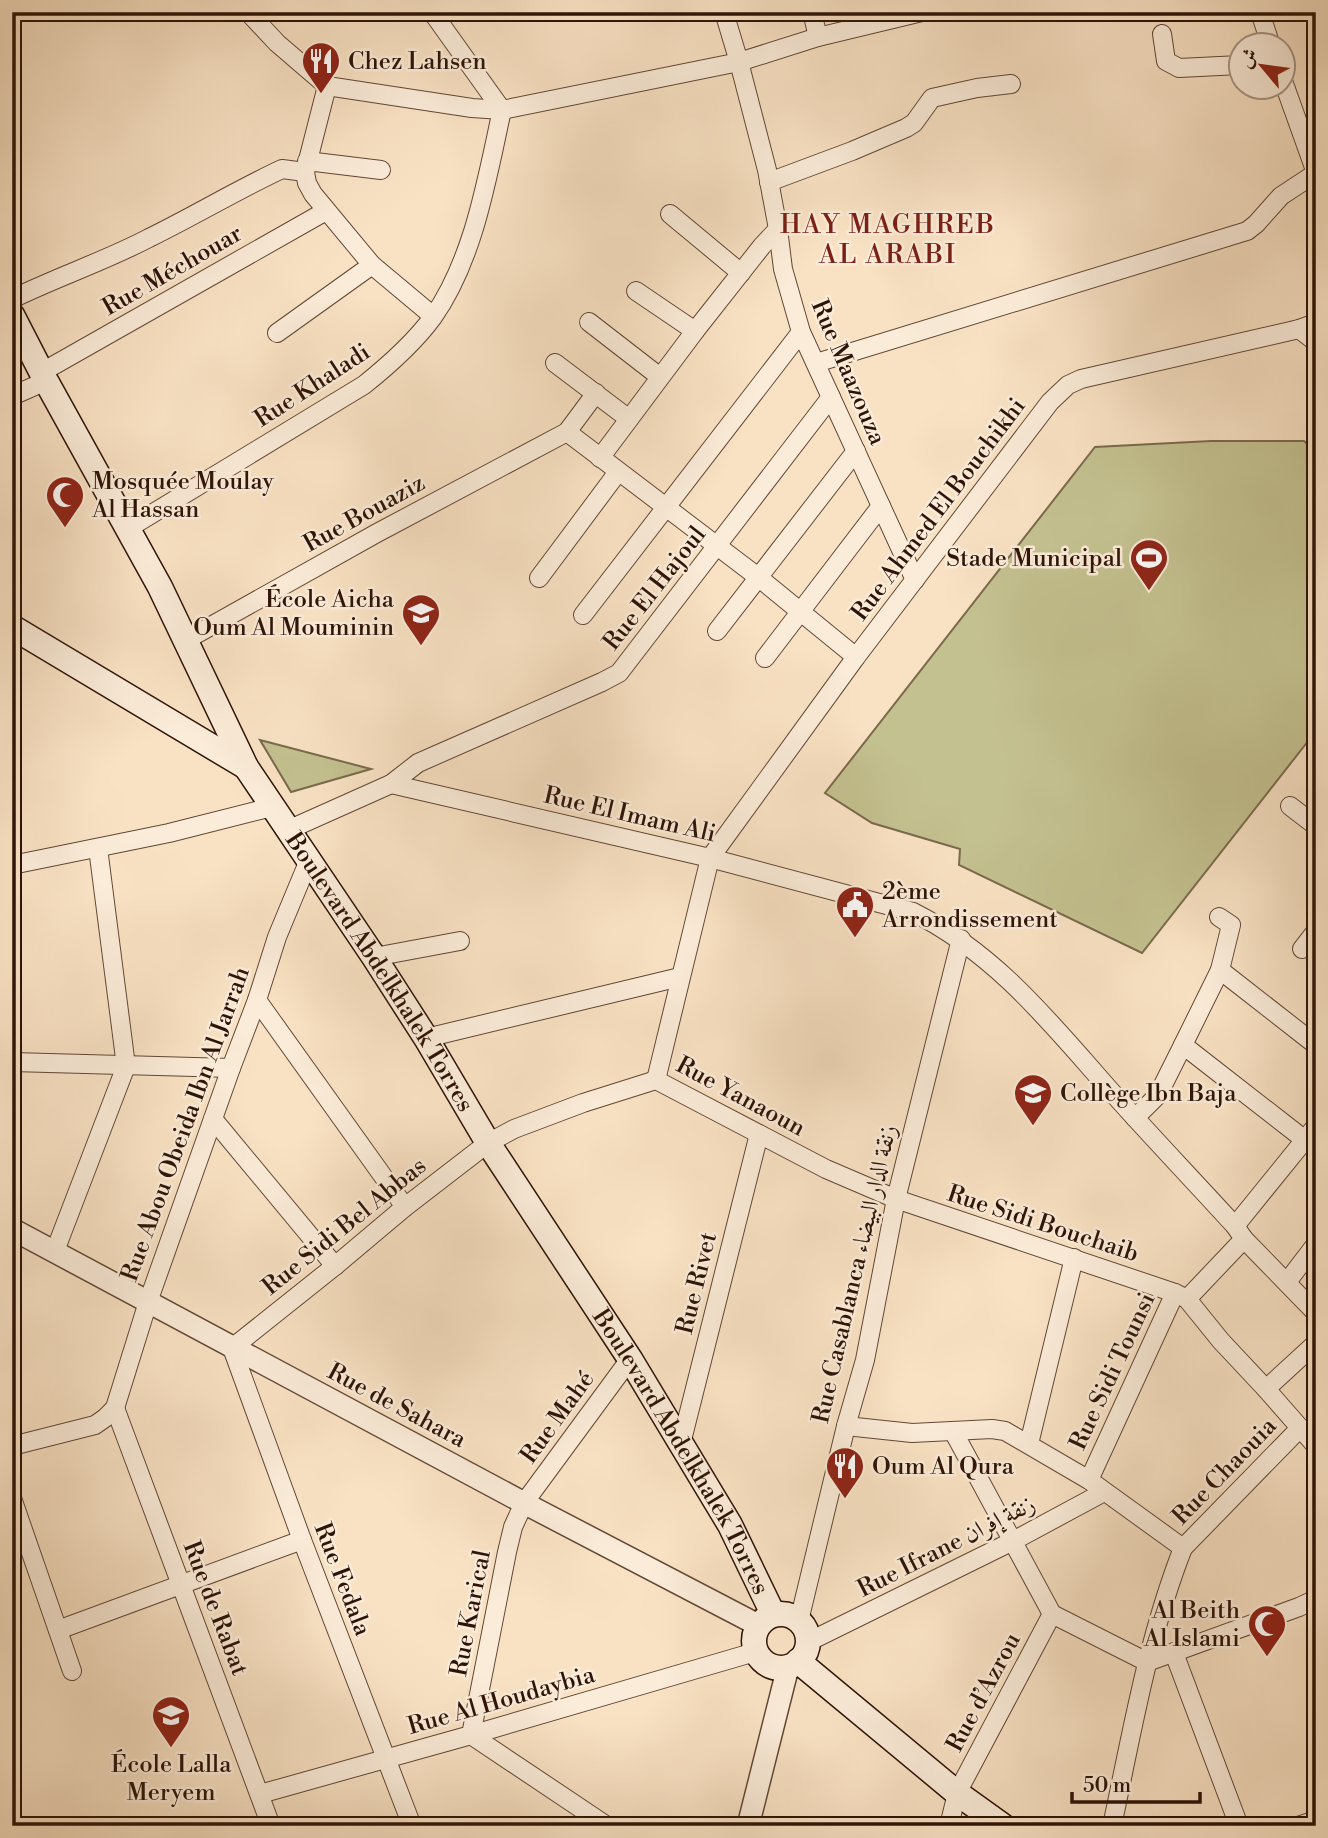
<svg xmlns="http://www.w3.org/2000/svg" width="1328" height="1838" font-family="'Libre Bodoni',Amiri,serif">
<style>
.green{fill:#c4c190;stroke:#796a4c;stroke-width:2}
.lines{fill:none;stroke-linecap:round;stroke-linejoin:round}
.minor-casing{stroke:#614736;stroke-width:20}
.tertiary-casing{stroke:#614736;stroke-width:24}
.secondary-casing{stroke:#2e1307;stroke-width:27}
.minor{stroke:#fbecd9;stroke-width:18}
.tertiary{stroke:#fbecd9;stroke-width:21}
.secondary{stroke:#fbecd9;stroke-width:24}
.labels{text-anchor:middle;stroke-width:5;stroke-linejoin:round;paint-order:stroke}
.poi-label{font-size:24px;fill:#2e1307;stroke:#fbecd9;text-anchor:start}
.street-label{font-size:24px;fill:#2e1307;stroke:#fbecd9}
.neighbourhood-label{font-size:26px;letter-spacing:2px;fill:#7a1f14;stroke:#fbecd9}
</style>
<rect width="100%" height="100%" fill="#f9e2c4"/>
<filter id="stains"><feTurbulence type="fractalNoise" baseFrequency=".00286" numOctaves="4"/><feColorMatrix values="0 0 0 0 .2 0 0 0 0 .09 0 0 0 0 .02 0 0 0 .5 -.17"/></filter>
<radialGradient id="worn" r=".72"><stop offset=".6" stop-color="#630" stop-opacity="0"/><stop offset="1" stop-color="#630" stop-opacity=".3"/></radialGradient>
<g class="green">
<path d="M1211,441H1304L1316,452V731L1142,953L959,865L960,849L872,823L825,793L1095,447Z"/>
<path d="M260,740L371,769L291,792Z"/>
</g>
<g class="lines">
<defs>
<g id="minor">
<path d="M248,12L277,43L327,86L472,108L502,110L739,62L818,37L922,12"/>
<path d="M432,12L502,110"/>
<path d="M724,12L739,62L767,170L778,229L783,269L801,332L915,580"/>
<path d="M812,12L818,37"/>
<path d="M1260,12L1271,46"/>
<path d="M1162,34L1166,61L1179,68L1240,65"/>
<path d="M1282,78L1316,173"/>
<path d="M327,86L305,172L307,183L313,194L372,265L433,316"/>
<path d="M307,161L381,170"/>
<path d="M769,182L852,151L906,128L914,123L932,98L977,88L1011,84"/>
<path d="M670,214L741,273"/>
<path d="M636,291L695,331"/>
<path d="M12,299C57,277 105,261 149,238C194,216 237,190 282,169L305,172"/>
<path d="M589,322L660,377"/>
<path d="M1299,329L1316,342"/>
<path d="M277,333L372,265"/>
<path d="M555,363L629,419"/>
<path d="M816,363L1247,231L1256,224L1281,196L1316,173"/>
<path d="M42,372L326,211"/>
<path d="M12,396L46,381"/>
<path d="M567,432L758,577L856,657"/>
<path d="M600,458L695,331L762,246L778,229"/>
<path d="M127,529L364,385C389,365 414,343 433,317C474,259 487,178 502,110"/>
<path d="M539,578L618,472"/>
<path d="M583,615L801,332"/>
<path d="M717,631L856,451"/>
<path d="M186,640L377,533L567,432L596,393"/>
<path d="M765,658L881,506"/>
<path d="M391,784L710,858L913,912C996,954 1049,1021 1109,1089C1150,1135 1193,1180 1235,1226L1244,1239L1316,1313"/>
<path d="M1290,806L1316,826"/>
<path d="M288,830L391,784L418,763L602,682L619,673L831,397"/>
<path d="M12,865L169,833L272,807"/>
<path d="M1302,949L1316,931"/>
<path d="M374,957L460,941"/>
<path d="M1220,970L1316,1045"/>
<path d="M257,1000L405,1207"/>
<path d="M426,1038L680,977"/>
<path d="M1183,1045L1305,1140"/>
<path d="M12,1062L231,1068"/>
<path d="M656,1080L710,858L856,657L1050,402L1068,385L1081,379L1299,329L1316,323"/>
<path d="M656,1080L826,1169L896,1199L1175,1293L1187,1299L1221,1341L1266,1389L1316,1446"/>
<path d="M1135,1118L1158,1095L1183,1045L1220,970L1231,925L1219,917"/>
<path d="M213,1119L335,1266"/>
<path d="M1235,1226L1316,1126"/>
<path d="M55,1251L126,1066L98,848"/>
<path d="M1287,1282L1316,1244"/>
<path d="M1187,1299L1244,1239"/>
<path d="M1266,1389L1316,1343"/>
<path d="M115,1408L271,1826"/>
<path d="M846,1426L912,1433L992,1429L1005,1431L1089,1480L1183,1548"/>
<path d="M953,1431L1052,1614L1147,1662L1299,1607L1316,1599"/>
<path d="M681,1444L759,1134"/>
<path d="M1029,1444L1074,1258"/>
<path d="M12,1446L95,1425L105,1418L115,1408L148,1302L231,1068L257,1000L277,937L309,860"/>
<path d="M1089,1480L1175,1293"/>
<path d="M12,1498L72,1671"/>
<path d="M799,1621L846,1426L865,1360L896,1199L961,939"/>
<path d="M58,1630L302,1540"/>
<path d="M808,1642L1013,1541L1104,1492"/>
<path d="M1174,1653L1239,1826"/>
<path d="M260,1794L471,1735L755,1652"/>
<path d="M412,1826L302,1540L232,1348L335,1266L405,1207L488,1143L514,1129L583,1103L656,1080"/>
<path d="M607,1826L471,1735L507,1552L513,1527L524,1503L630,1359"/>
<path d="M949,1826L957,1793L1052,1614"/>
<path d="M1112,1826C1132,1732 1148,1637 1183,1548L1300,1428"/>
<path d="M1298,1826L1316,1820"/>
</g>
<g id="tertiary">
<path d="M12,1229L524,1503L758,1625"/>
<path d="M748,1826L788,1667"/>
</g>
<g id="secondary">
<path id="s1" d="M12,315L46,381L160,587L246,767L374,957L426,1038L488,1143L630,1359L730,1525L773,1614"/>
<path d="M12,627L246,767"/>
<circle cx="781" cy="1641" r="27"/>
<path d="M798,1661L957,1793L1003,1826"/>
</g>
</defs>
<use href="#minor" class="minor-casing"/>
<use href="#tertiary" class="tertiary-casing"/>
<use href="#secondary" class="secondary-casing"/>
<use href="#minor" class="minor"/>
<use href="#tertiary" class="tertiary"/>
<use href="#secondary" class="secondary"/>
</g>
<defs>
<symbol id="restaurant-pin" viewBox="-11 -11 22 30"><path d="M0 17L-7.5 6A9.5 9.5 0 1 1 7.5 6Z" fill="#8f2418" stroke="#fbecd9"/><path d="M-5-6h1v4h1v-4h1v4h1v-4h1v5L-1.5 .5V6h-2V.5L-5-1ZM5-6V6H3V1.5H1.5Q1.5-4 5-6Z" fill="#fff"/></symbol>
<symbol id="mosque-pin" viewBox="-11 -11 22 30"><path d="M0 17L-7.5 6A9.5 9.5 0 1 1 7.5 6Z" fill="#8f2418" stroke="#fbecd9"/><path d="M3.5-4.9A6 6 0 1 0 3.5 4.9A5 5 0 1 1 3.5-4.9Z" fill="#fff"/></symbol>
<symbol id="stadium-pin" viewBox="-11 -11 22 30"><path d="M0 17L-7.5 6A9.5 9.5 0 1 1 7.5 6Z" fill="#8f2418" stroke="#fbecd9"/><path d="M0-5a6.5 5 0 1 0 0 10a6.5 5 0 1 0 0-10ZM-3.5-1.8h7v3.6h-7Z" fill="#fff"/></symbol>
<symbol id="school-pin" viewBox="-11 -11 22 30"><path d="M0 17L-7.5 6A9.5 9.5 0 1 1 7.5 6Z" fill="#8f2418" stroke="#fbecd9"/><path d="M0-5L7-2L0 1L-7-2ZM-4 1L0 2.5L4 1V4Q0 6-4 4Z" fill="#fff"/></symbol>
<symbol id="civic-pin" viewBox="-11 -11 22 30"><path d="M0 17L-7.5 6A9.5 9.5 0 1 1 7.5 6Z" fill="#8f2418" stroke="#fbecd9"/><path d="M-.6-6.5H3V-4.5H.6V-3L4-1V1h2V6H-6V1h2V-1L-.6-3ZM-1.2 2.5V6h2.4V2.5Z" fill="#fff"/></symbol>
</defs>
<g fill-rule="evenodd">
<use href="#restaurant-pin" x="299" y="39" width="44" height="60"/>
<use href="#mosque-pin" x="43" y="473" width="44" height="60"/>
<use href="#stadium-pin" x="1127" y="536" width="44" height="60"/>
<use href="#school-pin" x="399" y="591" width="44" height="60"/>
<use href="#civic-pin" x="833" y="883" width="44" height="60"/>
<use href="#school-pin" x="1011" y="1071" width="44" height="60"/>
<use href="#restaurant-pin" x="823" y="1444" width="44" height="60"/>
<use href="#mosque-pin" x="1245" y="1602" width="44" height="60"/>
<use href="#school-pin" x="149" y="1693" width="44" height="60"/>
</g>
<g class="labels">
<g class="poi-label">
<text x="348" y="69">Chez Lahsen</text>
<text x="92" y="489">Mosquée Moulay<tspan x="92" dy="28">Al Hassan</tspan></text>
<text x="1122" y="566" text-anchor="end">Stade Municipal</text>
<text x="394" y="607" text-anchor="end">École Aicha<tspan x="394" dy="28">Oum Al Mouminin</tspan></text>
<text x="882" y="899">2ème<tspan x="882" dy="28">Arrondissement</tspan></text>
<text x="1060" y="1101">Collège Ibn Baja</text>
<text x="872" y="1474">Oum Al Qura</text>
<text x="1240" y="1618" text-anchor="end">Al Beith<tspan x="1240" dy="28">Al Islami</tspan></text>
<text x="171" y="1772" text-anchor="middle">École Lalla<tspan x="171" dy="28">Meryem</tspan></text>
</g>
<g class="street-label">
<text transform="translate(172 270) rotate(-30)" y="8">Rue Méchouar</text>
<text transform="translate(849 372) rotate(67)" y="8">Rue Maazouza</text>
<text transform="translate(312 385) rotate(-33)" y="8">Rue Khaladi</text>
<text transform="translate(938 509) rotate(-53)" y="8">Rue Ahmed El Bouchikhi</text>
<text transform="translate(364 513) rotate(-29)" y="8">Rue Bouaziz</text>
<text transform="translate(654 588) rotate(-52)" y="8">Rue El Hajoul</text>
<text transform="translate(630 814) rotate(13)" y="8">Rue El Imam Ali</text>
<text dy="8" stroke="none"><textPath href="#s1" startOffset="754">Boulevard Abdelkhalek Torres</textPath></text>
<text transform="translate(741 1096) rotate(28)" y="8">Rue Yanaoun</text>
<text transform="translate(185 1124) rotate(-70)" y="8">Rue Abou Obeida Ibn Al Jarrah</text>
<text transform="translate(1043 1223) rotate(18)" y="8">Rue Sidi Bouchaib</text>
<text transform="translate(344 1226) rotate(-39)" y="8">Rue Sidi Bel Abbas</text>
<text transform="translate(854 1274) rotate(-77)" y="8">Rue Casablanca زنقة الدار البيضاء</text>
<text transform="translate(696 1283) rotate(-76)" y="8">Rue Rivet</text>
<text transform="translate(1112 1371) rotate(-65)" y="8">Rue Sidi Tounsi</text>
<text transform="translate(397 1405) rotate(28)" y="8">Rue de Sahara</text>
<text transform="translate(557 1417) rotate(-54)" y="8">Rue Mahé</text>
<text dy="8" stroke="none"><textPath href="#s1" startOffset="1321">Boulevard Abdelkhalek Torres</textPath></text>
<text transform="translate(1224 1471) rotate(-46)" y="8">Rue Chaouia</text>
<text transform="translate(946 1546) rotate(-27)" y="8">Rue Ifrane زنقة إفران</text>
<text transform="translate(343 1579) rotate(69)" y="8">Rue Fedala</text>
<text transform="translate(216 1608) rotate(69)" y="8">Rue de Rabat</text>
<text transform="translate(470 1613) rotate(-79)" y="8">Rue Karical</text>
<text transform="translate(983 1692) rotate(-62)" y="8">Rue d’Azrou</text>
<text transform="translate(501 1700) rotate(-16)" y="8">Rue Al Houdaybia</text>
</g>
<g class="neighbourhood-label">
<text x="888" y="233">HAY MAGHREB<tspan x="888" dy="30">AL ARABI</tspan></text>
</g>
</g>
<rect width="1328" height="1838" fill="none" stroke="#f9e2c4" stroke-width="42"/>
<rect x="14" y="14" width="1300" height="1810" fill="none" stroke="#2e1307" stroke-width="3.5"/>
<rect x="21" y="21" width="1286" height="1796" fill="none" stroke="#2e1307" stroke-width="2"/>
<g transform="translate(1262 66) rotate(299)"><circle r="33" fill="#fbecd9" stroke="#a99585" stroke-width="2"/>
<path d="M0-5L12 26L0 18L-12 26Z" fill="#8f2418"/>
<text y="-10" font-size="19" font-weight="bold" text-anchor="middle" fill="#2e1307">ش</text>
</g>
<path d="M1072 1792v10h128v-10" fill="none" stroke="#2e1307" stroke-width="3.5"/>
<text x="1083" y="1792" font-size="21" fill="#2e1307" stroke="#fbecd9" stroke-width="5" paint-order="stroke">50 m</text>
<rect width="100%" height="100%" filter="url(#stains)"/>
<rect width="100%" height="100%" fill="url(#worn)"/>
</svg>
